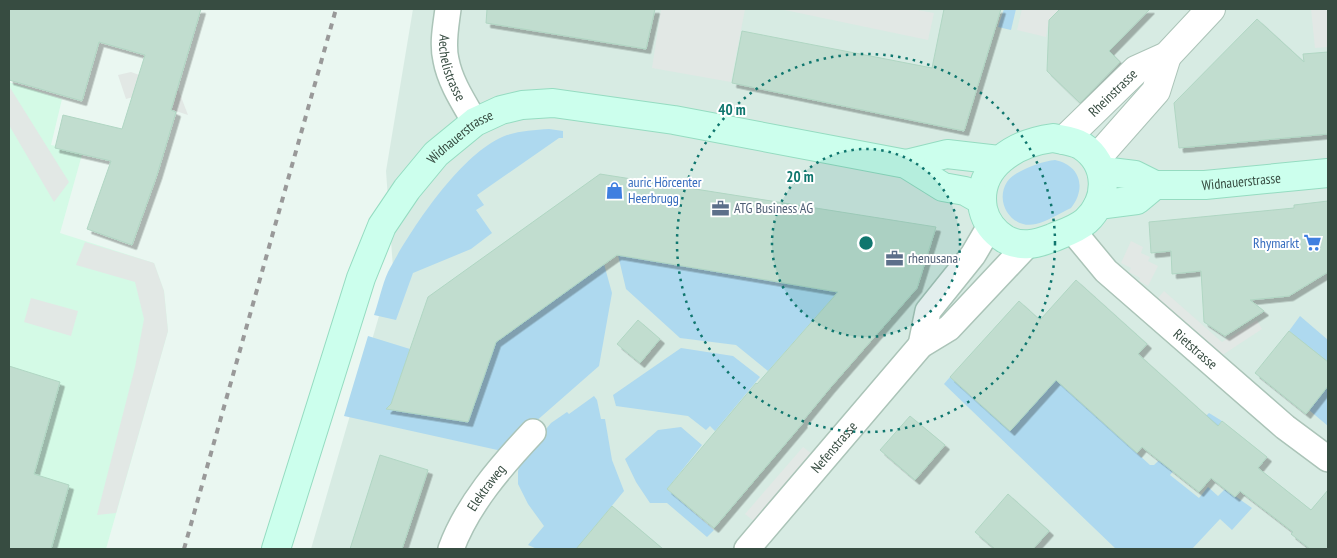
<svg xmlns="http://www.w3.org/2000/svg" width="1337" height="558" font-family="'PT Sans Narrow',sans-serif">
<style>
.residential{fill:#d7ebe3}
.commercial{fill:#d4fae6}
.green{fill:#aed9ef}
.parking{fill:#e2e8e5}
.building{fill:#c1ddcf;stroke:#b0d6c3;filter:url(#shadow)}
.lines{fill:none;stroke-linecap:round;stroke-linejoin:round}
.minor-casing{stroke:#abc4b8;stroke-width:28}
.tertiary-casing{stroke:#abc4b8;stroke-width:30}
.secondary-casing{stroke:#95dcc1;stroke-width:30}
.minor{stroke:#fff;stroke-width:25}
.tertiary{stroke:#fff;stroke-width:28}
.secondary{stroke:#ccffed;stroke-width:28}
.rail{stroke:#999;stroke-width:4;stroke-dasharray:6 6;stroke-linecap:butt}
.ring{fill:none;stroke:#0f766e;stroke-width:2.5;stroke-dasharray:2.5 5}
.labels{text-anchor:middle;stroke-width:4;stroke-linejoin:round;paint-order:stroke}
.street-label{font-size:14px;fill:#374c41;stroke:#fff}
.shop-label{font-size:14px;fill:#366cbe;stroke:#fff;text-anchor:start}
.service-label{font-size:14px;fill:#4e5e75;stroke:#fff;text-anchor:start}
.centre{fill:#0f766e;stroke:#fff;stroke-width:2.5}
.ring-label{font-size:15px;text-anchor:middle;font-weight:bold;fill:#0f766e;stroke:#fff;stroke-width:4;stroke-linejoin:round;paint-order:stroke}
</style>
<defs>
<filter id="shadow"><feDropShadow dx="4.5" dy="4.5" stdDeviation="0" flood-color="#0004"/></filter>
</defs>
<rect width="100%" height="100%" fill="#eaf7f1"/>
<path class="residential" d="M413,9H1328V549H311L393,268L386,171Z"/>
<path class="commercial" d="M9,82L62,99L51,145L83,151L60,233L154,263L164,291L168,331L106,549H9Z"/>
<g class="green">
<path d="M1004,9H1016L1011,30L998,27Z"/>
<path d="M549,129L563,131V138H559L477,195L484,205L476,210L492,233L471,249L413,273L396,320L374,315C379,301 382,285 388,272C410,230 462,151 507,135C520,131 535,130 549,129Z"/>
<path d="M1055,160C1080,165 1087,188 1071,208C1060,213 1048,221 1036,224C1012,230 994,202 1007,182C1014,171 1042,161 1055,160Z"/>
<path d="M618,255L838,292L768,371L736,345L680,338L626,289Z"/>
<path d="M604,264L612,293L599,366L502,451L344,416L368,336L410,349L390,409L468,422L496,342Z"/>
<path d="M1300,316L1328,340V362L1289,331Z"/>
<path d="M681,348L733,356L760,377L715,431L710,426L706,430L688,416L616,406L613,395Z"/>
<path d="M950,377L1010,431L1056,380L1150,465H1154L1209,413L1222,421L1181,473L1175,469L1170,475L1199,498L1208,487L1218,496L1225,489L1252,508L1232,530L1220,519L1192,549H1116L944,384Z"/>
<path d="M1328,386V426L1309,410Z"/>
<path d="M594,396L597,400L601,419H605L612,460L624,491L578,547L579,549H537L528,545L544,526L528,504L518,484V471L521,460L551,423L567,412L569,414Z"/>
<path d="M681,427L702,445L667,489L714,530L707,537L667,503H650L636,482L625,459L658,430Z"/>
</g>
<g class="parking">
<path d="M661,9H745L731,82L652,68Z"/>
<path d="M780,9H912L934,13L928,40Z"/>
<path d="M1022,9H1060L1049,20L1046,37L1017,30Z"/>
<path d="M1311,9H1328V47L1315,48Z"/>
<path d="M131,72L178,89L188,115L133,97L126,99L118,75Z"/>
<path d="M9,86L69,182L54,202L9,125Z"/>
<path d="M1131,241L1143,247L1141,253L1150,257L1148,261L1158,266L1148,286L1139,281L1140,278L1129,272L1131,268L1121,263Z"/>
<path d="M85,242L154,263L164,291L168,331L116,513L97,515L135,367L144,319L135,282L76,265Z"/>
<path d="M1164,291L1222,342L1257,320L1262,329L1221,356L1157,299Z"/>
<path d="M31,298L78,311L71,336L24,322Z"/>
<path d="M803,447L812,454L755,522L745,514Z"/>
</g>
<g class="building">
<path d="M9,9H201L171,110L176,112L157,175L132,245L87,229L111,161L55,148L63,115L122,129L145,55L99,42L82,101L9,80Z"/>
<path d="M487,9H655L646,49L486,23Z"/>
<path d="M944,9H1001L964,131L732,83L742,31L932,68Z"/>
<path d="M1060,9H1150L1109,51L1120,62L1080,103L1047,71L1049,20Z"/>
<path d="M1257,19L1304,62L1303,54L1328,52V134L1179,148L1174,103Z"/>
<path d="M600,174L936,227L917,288L830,388L802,422L803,423L714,528L667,489L756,383L757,384L838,292L617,255L496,342L468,422L386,409L391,404L428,297Z"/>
<path d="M1328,201V272L1289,296L1250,300L1264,311L1225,336L1204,322L1201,271L1172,274L1171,251L1151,253L1149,222L1294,208V205Z"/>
<path d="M1076,280L1147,344L1138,354L1218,426L1222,421L1267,457L1258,468L1311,510L1328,490V549H1310L1291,534L1293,532L1240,491L1235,497L1211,478L1199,492L1142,447L1137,453L1056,380L1010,431L950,377L1019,301L1040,320Z"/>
<path d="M638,320L660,339L640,363L617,344Z"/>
<path d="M1289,331L1328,362V386L1306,414L1255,373Z"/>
<path d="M9,366L60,382L34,474L69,485L51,549H9Z"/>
<path d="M910,416L945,445L915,480L880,450Z"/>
<path d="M380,455L428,470L402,549H350Z"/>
<path d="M1008,494L1049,531L1033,549H995L975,532Z"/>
<path d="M612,506L663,549H576Z"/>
</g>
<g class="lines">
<defs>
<g id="minor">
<path id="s1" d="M448,9C446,25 442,44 446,60C450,82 464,103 475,122"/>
<path id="s2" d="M1072,230L1106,271L1285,427L1328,459"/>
<path d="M921,345L928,311L973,255L990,226"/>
<path id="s3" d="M451,549C467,505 501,466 533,432"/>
<path id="s4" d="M747,549L921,345L949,328L1027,245"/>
</g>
<g id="tertiary">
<path id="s5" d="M1064,140L1136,70L1167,56L1211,9"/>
<path d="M1096,159L1156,91L1167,56"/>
</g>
<g id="secondary">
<path d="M1053,138C1063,140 1074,141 1082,146C1109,164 1109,200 1086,221C1077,229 1064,233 1052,238C1036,244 1021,248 1005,239C994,232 986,222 983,209C975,166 1016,143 1053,138Z"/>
<path d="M906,164L947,154L999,160"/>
<path id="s6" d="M1102,171L1135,175L1155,185H1205L1328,173"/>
<path d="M1098,205L1137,200L1155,185"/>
<path id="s7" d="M276,549L361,278L382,226L407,189L436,154L475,122L501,110L522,105L553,103L674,120L906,164L943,187L965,191L981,200"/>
</g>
</defs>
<use href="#minor" class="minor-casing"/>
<use href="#tertiary" class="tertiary-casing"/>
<use href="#secondary" class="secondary-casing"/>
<use href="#minor" class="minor"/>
<use href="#tertiary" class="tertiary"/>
<use href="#secondary" class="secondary"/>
<path class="rail" d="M184,549L336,9"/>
</g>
<circle cx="866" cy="243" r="94" fill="#0f766e" fill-opacity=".12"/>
<g class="ring">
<circle cx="866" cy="243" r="94"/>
<circle cx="866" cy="243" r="189"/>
</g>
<defs>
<symbol id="shop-bare" viewBox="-9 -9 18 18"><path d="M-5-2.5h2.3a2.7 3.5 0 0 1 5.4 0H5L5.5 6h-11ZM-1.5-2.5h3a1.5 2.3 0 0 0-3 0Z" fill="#3f7fe0" stroke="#fff" stroke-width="2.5" paint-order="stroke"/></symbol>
<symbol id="office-bare" viewBox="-9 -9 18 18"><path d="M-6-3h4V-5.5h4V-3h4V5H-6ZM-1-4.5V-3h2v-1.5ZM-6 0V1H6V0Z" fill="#5c6f8a" stroke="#fff" stroke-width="2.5" paint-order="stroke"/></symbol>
<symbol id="supermarket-bare" viewBox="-9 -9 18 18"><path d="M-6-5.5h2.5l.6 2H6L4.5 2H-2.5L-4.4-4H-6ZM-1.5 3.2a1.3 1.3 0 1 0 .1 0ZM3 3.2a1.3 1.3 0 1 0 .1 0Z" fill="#3f7fe0" stroke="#fff" stroke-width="2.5" paint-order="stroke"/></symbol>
</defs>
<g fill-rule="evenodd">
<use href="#shop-bare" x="602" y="178" width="25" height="25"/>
<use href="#office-bare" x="708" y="196" width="25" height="25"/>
<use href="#supermarket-bare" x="1300" y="230" width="25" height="25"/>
<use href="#office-bare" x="882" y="246" width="25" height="25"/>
</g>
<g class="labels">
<g class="street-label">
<text dy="5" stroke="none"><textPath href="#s1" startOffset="60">Aechelistrasse</textPath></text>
<text dy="5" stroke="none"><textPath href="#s5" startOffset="68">Rheinstrasse</textPath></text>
<text dy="5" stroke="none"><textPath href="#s7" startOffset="460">Widnauerstrasse</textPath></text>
<text dy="5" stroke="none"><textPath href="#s6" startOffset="142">Widnauerstrasse</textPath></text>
<text dy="5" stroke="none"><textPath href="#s2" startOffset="172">Rietstrasse</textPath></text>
<text dy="5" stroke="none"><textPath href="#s4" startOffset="134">Nefenstrasse</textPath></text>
<text dy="5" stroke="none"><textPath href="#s3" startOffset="71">Elektraweg</textPath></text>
</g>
<g class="shop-label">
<text x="628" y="187">auric Hörcenter<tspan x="628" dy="16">Heerbrugg</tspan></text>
<text x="1299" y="248" text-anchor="end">Rhymarkt</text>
</g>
<g class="service-label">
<text x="734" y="213">ATG Business AG</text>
<text x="908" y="263">rhenusana</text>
</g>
</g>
<circle cx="866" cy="243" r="8" class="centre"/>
<g class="ring-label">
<text x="732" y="115">40 m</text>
<text x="800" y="182">20 m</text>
</g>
<rect width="1337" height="558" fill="none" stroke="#374c41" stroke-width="20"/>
</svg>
